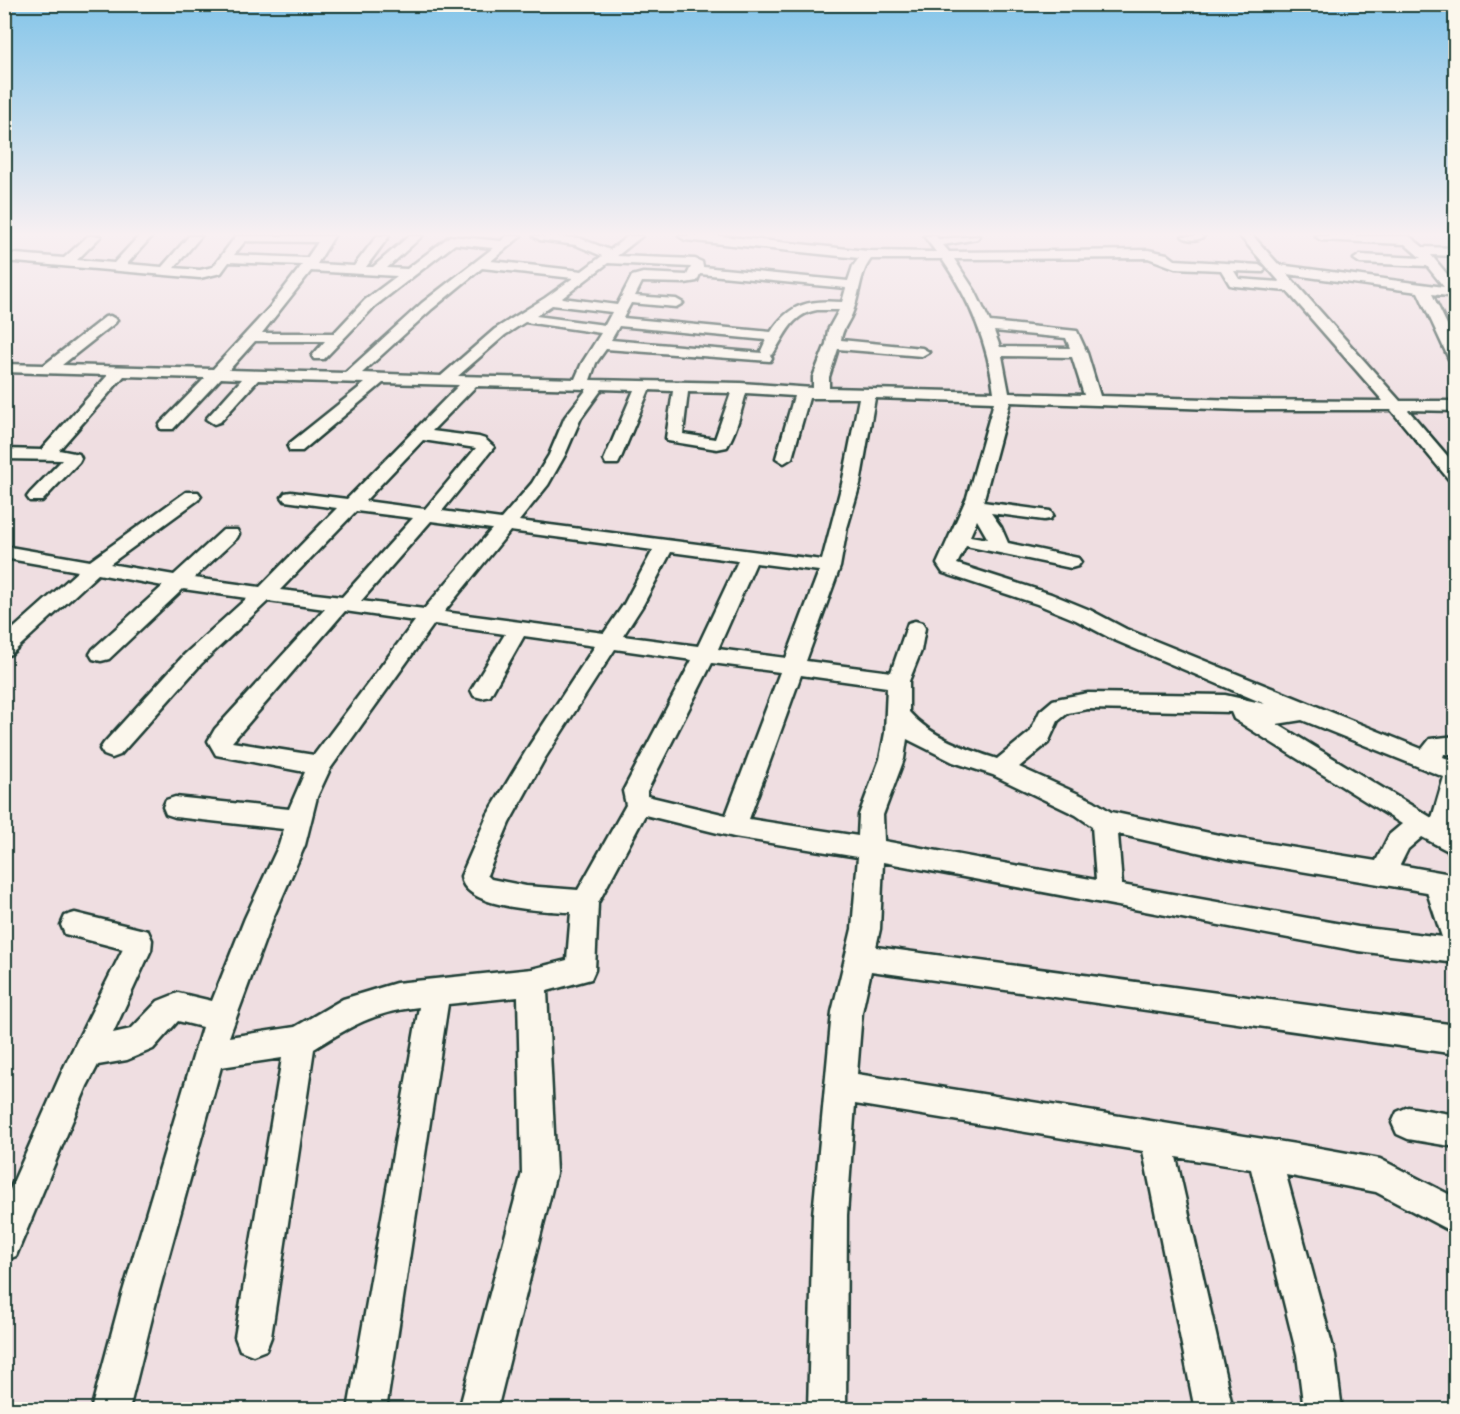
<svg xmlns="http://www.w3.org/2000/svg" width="1460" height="1414" font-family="Itim,sans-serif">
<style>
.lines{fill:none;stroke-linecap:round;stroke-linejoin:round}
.minor-casing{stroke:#1f3d34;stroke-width:5}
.minor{fill:#fbf7ec;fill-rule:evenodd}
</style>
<rect width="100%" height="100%" fill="#efdee1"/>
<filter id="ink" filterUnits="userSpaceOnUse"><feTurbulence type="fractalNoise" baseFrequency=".0167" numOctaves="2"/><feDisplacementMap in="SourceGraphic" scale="12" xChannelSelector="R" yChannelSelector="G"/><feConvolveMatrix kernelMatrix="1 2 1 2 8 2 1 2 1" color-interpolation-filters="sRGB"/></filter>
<g filter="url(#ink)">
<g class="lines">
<defs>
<g id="minor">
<path d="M88,236H101L77,260L114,263L139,236H152L127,264L162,267L189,236H201L174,268L200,270L213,267L236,236H334L317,264L354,266L377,236H389L366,267H373L409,236H422L387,268L407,269L450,236L501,241L507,236H521L491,261L582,271L602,256L576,245L540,240L534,236L579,238L610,250L628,236H642L617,256L695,259L702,262L703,267L848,281L853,266L859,258L685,240L679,236H721L868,251L936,252L924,236H936L938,239L979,236L977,239L943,245L949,252L1148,250L1167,254L1175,260L1259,265L1265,269L1263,272L1234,271L1239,279L1280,282L1240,236H1253L1279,265L1444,287L1427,266L1360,263L1354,259L1360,255L1421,258L1405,244L1321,240L1315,236H1409L1423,247L1456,248V256L1431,255L1456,285V297L1432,294L1456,343V363L1449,359L1418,292L1287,274L1400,401H1456V411L1408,410L1456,466V482L1450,481L1391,410H1242L1010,402L983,502L1050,511L1053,515L1050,519L1044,520L991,513L1001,527L1008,543L1078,558L1081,562L1078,566L1071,568L966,546L957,564L1051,594L1090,610L1126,629L1422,749L1430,739L1456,736V754H1444L1443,757L1456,762V855L1422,837L1408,849L1400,865L1456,875V963L1358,951L883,862L880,929L876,947L1456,1025V1054L871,971L862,1012L857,1074L1314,1147L1380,1159L1456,1198V1234L1376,1192L1286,1175L1335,1355L1342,1410H1304L1297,1355L1251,1169L1176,1157L1233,1410H1195L1143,1151L855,1104L847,1215L846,1410H808L813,1215L832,1012L852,929L858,857L734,837L645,815L598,903L595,970L591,979L547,991L556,1173L497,1410H459L522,1173L518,997L448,1004L386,1410H348L419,1007C374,1012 351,1026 314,1049L271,1337L266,1350L253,1355L240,1350L235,1337L282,1058L221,1067L157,1298L129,1410H91L121,1298L202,1027L178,1021L153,1049L127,1060L98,1065L87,1086L16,1256L4,1261V1203L65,1065L123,949L65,934L61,925L65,916L75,913L148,931L152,940L151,950L113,1033L131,1029L158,1001L178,993L212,1001L245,918L279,845L284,829L175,817L166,814L163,807L166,800L175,797L289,809L305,772L216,755L208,741L215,729L325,609L268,601L201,664L120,755L112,758L104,755L100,749L104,743L185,654L247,598L183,589L109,659L101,661L93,659L90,654L93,649L163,586L98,574L11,654L4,656V637L78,571L4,558V546L90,561L186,492H198L201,496L198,500L110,564L174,575L223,530H237L239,534L237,538L194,578L260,587L337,508L285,501L282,497L285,493L291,492L347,499L459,385L383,383L302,451H290L288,447L290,443L365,383L258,380L220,422L214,424L206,419L242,379L221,378L173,429H161L159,426L161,423L205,378L124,376L59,450L79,454L81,458L79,462L42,501H30L27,497L30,493L62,460L4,459V449L41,450L108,375L4,372V364L44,365L105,317L110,316L117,320L115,323L62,365L213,369L269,308L302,265L229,262L221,273L200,278L4,261V253L64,258ZM245,241L318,242L307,258L234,255ZM455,244L493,248L422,303L345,373L229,370L255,341H325L312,356L314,359H324L375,306ZM1148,258L1175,268L1221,270L1230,285L1235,286L1287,291L1383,401L1242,400L1100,396L1087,353L1077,331L990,322L975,291L954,259ZM871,259H942C970,300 988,343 994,392L829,388V377L838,349L922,356L929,352L922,348L841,340C842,329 848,324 852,314C860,296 859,274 871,259ZM608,263L691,267L687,275L643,273L632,276L617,305L562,298ZM482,268L573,278L545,298L495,329L441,376L362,373L432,309ZM311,271L397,276L365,300L334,333H262ZM700,274L846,288L842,302C809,300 790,303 771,332L623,318L631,303L676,307L683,303L676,299L635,296L642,282L685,283L697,281ZM552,305L612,312L605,325L536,316ZM817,310H839L828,330L826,344L813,377V388L740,383L590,380L596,363L606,349L770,361L772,358L770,355L773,354C786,334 792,314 817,310ZM525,322L601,333L582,363L575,379L458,376L505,335ZM619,326L766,340L761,351L762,353L611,340ZM994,331L1066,338L1070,348L1000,347ZM1002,356L1072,357L1084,395L1009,393ZM476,386L587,389L565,417L549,455L532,483L501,519L442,511L494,447L485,439L479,437L432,431ZM602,389L634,390L604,460L606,464H618L620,460L649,390L673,391L666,438L668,441L717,449L727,447C737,430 741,411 746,393L794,396L776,458L784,463L792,458L809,398H859L842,484L822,560L519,521L548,485L565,455L581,418ZM688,392L731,393L715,439L683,434ZM875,398L994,402L967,497L937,564L943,573L1037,604L1076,620L1112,639L1265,704L1225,695L1088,693L1061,698L1053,700L1040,711L1030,732L997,759C966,749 931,737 909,712V681L921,651L925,628L922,623L915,621L908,623L891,672L806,661L840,567L847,528L860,484ZM423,440L476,448L425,509L365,501ZM356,511L413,518L342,597L280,590ZM977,520L988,539L970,536ZM431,521L492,529L424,609L361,601ZM510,531L653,550L624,604L604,633L444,612ZM671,552L738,561L698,646L623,636L643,605ZM756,563L819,571L786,658L718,649ZM345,611L415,621L314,755L232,742ZM434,624L505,634L471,690L474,696L482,698L490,696L524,636L595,646L529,746L488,814L461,876C463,909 546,911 571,912L567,960L532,969L396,983L343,999L295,1027L229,1037L273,918L305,845L317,797L330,769ZM615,649L692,660L623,791L626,805L578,890L526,886L491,879L487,875L509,823L545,758ZM712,663L780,672L726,815L647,796V791ZM801,675L887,687L885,733L880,759L859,815L858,836L749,819ZM1088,709L1231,712L1234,719L1402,824L1389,835L1376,861L1228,837L1111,812L1094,801L1019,767L1048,743L1058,721L1068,713ZM1302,720L1444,777L1432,818L1277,724ZM907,739L953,762L993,775L1076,815L1092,826L1096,880L884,841L883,815L904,759ZM1118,834L1228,859L1427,892L1442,937L1358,927L1122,885Z"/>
<path d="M1182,236H1204C1199,241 1187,241 1182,236Z"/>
<path d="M1408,1107L1456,1115V1147L1408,1139L1397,1134L1392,1123L1397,1112Z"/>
</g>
</defs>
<use href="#minor" class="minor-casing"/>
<use href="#minor" class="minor"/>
</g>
</g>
<linearGradient id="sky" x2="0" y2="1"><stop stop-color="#84c5e9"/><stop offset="0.54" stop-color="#f8f0f2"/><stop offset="1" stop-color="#f8f0f2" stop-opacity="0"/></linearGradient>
<rect width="1460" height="434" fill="url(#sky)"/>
<rect width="1460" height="1414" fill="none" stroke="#fbf7ec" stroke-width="24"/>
<rect x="12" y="12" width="1436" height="1390" fill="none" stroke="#1f3d34" stroke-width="2" filter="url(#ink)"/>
</svg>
